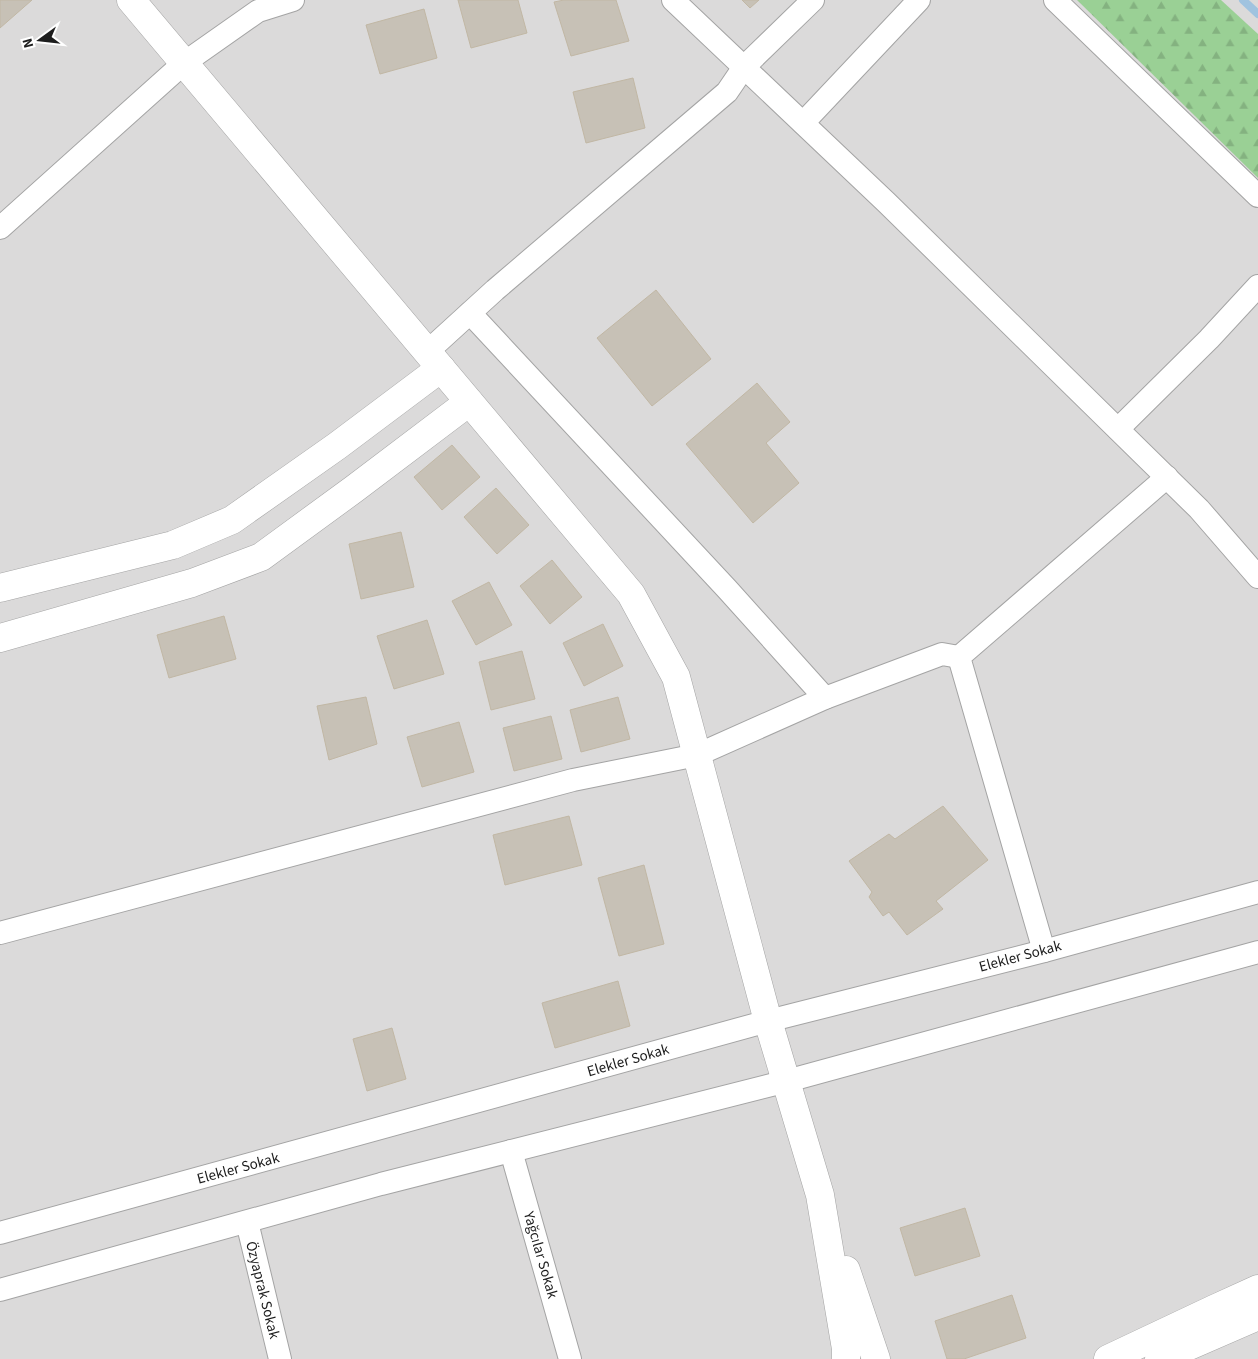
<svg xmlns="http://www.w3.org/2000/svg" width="1258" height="1359" font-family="'Source Sans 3',sans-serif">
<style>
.residential{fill:#dbdada}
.forest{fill:url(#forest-firs)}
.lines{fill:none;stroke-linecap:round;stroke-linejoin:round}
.stream{stroke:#a0c3df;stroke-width:8}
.building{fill:#c7c1b6;stroke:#c1b7a4}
.minor-casing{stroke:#a4a4a4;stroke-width:24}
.tertiary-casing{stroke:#a4a4a4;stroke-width:29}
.minor{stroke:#fff;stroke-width:22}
.tertiary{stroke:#fff;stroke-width:28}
.labels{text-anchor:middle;stroke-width:4;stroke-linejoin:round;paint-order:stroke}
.street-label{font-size:15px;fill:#1d1d1d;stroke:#fff}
</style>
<defs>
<pattern id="forest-firs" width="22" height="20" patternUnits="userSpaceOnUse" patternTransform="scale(1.25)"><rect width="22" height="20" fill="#9ad095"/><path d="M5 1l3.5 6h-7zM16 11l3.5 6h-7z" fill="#84b280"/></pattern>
</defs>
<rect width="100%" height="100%" fill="#efeee2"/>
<rect class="residential" x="0" y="0" width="1258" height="1359"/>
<path class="forest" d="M1077,0H1221L1258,34V178Z"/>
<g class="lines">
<path class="stream" d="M1243,0L1258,14"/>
</g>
<g class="building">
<path d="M0,0H32L0,28Z"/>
<path d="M458,0H518L527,33L471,48Z"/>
<path d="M564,0H616L629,41L571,56L554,2Z"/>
<path d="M742,0H759L750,8Z"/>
<path d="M424,9L437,58L380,74L366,25Z"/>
<path d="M633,78L645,128L586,143L573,92Z"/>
<path d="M656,290L711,359L652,406L597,338Z"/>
<path d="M757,383L790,422L766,443L799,483L753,523L686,444Z"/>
<path d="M452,445L480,477L442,510L414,477Z"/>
<path d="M496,488L529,525L497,554L464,517Z"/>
<path d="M401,532L414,587L361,599L349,544Z"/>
<path d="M552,560L582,597L550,624L520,586Z"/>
<path d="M489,582L512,625L476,645L452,601Z"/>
<path d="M224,616L236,659L169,678L157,635Z"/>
<path d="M427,620L444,674L394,689L377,636Z"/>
<path d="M603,624L623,666L584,686L563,643Z"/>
<path d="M522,651L535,699L491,710L479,662Z"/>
<path d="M366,697L377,744L329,760L317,706Z"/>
<path d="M618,697L630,739L581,752L570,710Z"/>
<path d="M551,716L562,759L514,771L503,728Z"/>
<path d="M459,722L474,772L422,787L407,737Z"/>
<path d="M943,806L988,860L936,901L943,909L907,935L889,912L883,916L869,897L872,892L849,861L889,834L895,839Z"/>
<path d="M569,816L582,865L505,885L493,835Z"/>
<path d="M644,865L664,944L619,956L598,878Z"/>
<path d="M618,981L630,1026L555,1048L542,1003Z"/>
<path d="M392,1028L406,1079L367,1091L353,1039Z"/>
<path d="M965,1208L980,1256L915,1276L900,1228Z"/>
<path d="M1012,1295L1026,1338L964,1359H947L935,1321Z"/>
</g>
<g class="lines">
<defs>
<g id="minor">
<path d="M673,0L886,202L1199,509L1258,577"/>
<path d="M1055,0L1258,196"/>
<path d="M803,123L919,0"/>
<path d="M0,228L184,63L258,11L293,0"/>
<path d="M470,313L727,589L825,698"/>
<path d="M427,352L495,290L727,92L744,67L813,0"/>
<path d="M1118,429L1209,339L1258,286"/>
<path d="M0,933L573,780L697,755L825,698L942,654L959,657"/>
<path d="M1044,951L959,657L1167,477"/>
<path d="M511,1151L570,1359"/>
<path d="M247,1222L280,1359"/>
<path d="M0,1233L768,1021L1044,951L1258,892"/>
<path d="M0,1290L381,1184L787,1081L1258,952"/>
</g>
<g id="tertiary">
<path d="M131,0L631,594L676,677L768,1021L820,1195L846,1349V1359"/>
<path d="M0,588L173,545L232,520L337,446L441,368"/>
<path d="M0,638L192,583L261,557L354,489L469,402"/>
<path d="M846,1270L876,1359"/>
<path d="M1108,1359L1214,1309L1258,1289"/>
<path d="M1159,1359L1258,1316"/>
</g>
</defs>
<use href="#minor" class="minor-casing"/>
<use href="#tertiary" class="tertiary-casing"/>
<use href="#minor" class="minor"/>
<use href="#tertiary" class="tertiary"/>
</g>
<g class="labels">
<g class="street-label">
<text transform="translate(1020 956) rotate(-15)" y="5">Elekler Sokak</text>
<text transform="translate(628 1060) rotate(-16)" y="5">Elekler Sokak</text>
<text transform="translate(238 1168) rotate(-15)" y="5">Elekler Sokak</text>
<text transform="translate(541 1255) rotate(74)" y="5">Yağcılar Sokak</text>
<text transform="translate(263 1290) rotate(76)" y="5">Özyaprak Sokak</text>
</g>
</g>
<g transform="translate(40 40) rotate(255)" stroke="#ffffff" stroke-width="4" paint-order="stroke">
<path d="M0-4L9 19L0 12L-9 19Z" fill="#1d1d1d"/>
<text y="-8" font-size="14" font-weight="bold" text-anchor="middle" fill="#1d1d1d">N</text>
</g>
</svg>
